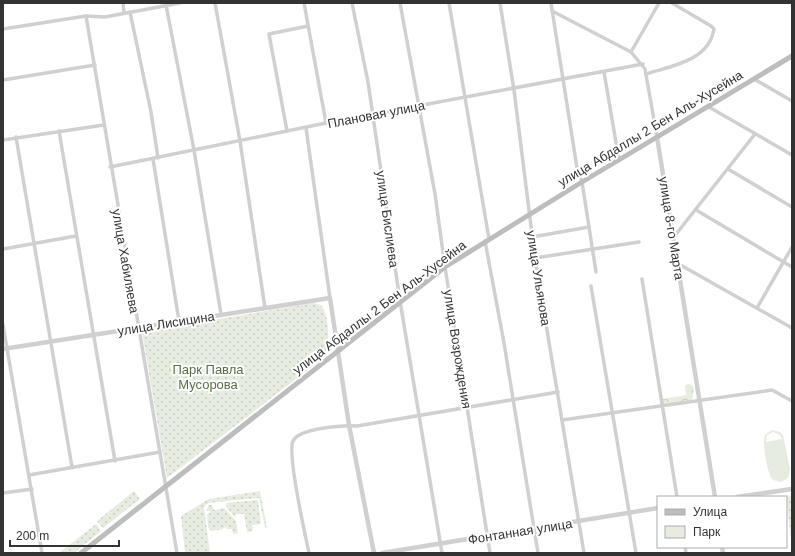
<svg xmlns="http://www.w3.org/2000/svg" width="795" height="556" font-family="Arial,sans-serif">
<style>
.green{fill:url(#green-dots)}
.forest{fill:url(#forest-crowns)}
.pitch{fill:#e6ecdf;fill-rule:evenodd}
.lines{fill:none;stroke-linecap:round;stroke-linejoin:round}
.minor{stroke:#d0d0d0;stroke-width:3.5}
.tertiary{stroke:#d0d0d0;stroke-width:4.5}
.secondary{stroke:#bdbdbd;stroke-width:5}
.labels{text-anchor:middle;stroke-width:4;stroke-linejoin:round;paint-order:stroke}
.street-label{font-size:13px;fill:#333;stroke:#fff}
.park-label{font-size:13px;fill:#56703f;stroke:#fff}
</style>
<defs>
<pattern id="green-dots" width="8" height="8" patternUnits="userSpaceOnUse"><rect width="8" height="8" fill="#e6ecdf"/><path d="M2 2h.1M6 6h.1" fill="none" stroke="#c6cbc0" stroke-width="1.8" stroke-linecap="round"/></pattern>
<pattern id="forest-crowns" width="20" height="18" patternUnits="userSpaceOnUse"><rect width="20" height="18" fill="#e6ecdf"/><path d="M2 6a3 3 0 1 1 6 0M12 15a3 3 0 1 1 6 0" fill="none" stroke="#c6cbc0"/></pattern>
</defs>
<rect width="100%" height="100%" fill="#fff"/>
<g class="green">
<path d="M313,303L321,305C330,318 329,340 326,356L167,478L142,332Z"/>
<path d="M134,491L140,499L103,528L97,521Z"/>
<path d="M260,491L267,528H265L259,498L208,503L204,507L210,553H185L181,516L209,499Z"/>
<path d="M792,496V546L786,497Z"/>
<path d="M256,500H258L261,524L252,525L253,531L247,532L244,514H235L236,518L227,508L226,503Z"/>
<path d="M209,505H212L214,510L224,508L236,521L238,533L233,534L232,529H227V527L223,528V529L211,531L208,527L207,514L210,513V511H206Z"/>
<path d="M96,524L101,531L74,553H59Z"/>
</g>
<path class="forest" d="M688,384L692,385L694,388L692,400L663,404L661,400L663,399L686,395L685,386Z"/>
<path class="pitch" d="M772,430L780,432L783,435L790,469L788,478L781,482L773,480C767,474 762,443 765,435ZM773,432L780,435L782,439L766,442L767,435Z"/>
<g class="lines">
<g class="minor">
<path d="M123,3L124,13"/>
<path d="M215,3L240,141L265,308"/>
<path d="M304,3L326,123"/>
<path d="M352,3L368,82L400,301L442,553"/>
<path d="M400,3L435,194L445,267L490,553"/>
<path d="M449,3L489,239"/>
<path d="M500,3L514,90L535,258L584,553"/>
<path d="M551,3L577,168L582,182L596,272"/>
<path d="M166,5L194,150L221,314"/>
<path d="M552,11L631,52L645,69L657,137"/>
<path d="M130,12L151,112L158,158"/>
<path d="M86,16L177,553"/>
<path d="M3,29L86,16L105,17L180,3"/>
<path d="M631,52L659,3"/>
<path d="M604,72L619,160"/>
<path d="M646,74C671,66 709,61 714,29L711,26L672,3"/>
<path d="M754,79L792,101"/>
<path d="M3,80L95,65"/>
<path d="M709,107L792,155"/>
<path d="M306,128L330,298"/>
<path d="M59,131L115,461"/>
<path d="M287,131L269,34L308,26"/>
<path d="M16,137L72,467"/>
<path d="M3,140L104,125"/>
<path d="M153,159L179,321"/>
<path d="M110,167L326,123L643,64"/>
<path d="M728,169L792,207"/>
<path d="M696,210L792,267"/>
<path d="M532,237L589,227"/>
<path d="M673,238L755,134"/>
<path d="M485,241L504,343L538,553"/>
<path d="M3,249L76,236"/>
<path d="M535,258L639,242"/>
<path d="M677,263L792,328"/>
<path d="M642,279L677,497"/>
<path d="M591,286L636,553"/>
<path d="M757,308L792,247"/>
<path d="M3,325L42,553"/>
<path d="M562,420L772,390L792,401"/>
<path d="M29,475L160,452"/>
<path d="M3,493L32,489"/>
<path d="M685,547L686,553"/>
<path d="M309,553C305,534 287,454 293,441C299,428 344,425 357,426L558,392"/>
</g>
<g class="tertiary">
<path d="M657,137L715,497"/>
<path d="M3,349L330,298L349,425L374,553"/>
<path d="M737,497L792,489"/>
<path d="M722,547L723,553"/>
<path d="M382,553L658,508"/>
</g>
<path class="secondary" d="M81,553L445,267L582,182L792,56"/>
</g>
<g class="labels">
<g class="street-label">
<text transform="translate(376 114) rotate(-11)" y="5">Плановая улица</text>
<text transform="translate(650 128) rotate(-31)" y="5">улица Абдаллы 2 Бен Аль-Хусейна</text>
<text transform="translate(388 219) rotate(82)" y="5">улица Бислиева</text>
<text transform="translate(672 228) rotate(81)" y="5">улица 8-го Марта</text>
<text transform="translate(126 261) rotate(80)" y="5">улица Хабиляева</text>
<text transform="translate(539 278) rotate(81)" y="5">улица Ульянова</text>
<text transform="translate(379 307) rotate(-37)" y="5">улица Абдаллы 2 Бен Аль-Хусейна</text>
<text transform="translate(166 323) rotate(-9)" y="5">улица Лисицина</text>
<text transform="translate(458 349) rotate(81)" y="5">улица Возрождения</text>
<text transform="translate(520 531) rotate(-9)" y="5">Фонтанная улица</text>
</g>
<g class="park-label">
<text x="208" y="374">Парк Павла<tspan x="208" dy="15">Мусорова</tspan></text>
</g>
</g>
<rect width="795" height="556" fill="none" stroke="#333333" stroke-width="8"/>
<rect x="657" y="496" width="130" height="52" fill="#ffffff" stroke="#adadad"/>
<rect x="665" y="509" width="20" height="6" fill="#bdbdbd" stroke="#adadad"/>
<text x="693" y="516" font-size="12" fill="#333333">Улица</text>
<rect x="665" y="526" width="20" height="12" fill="#e6ecdf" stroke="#adadad"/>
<text x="693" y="536" font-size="12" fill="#333333">Парк</text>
<path d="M10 540v6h109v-6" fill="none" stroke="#333333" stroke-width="2"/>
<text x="16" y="540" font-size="12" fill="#333333" stroke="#ffffff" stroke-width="3" paint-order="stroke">200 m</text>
</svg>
